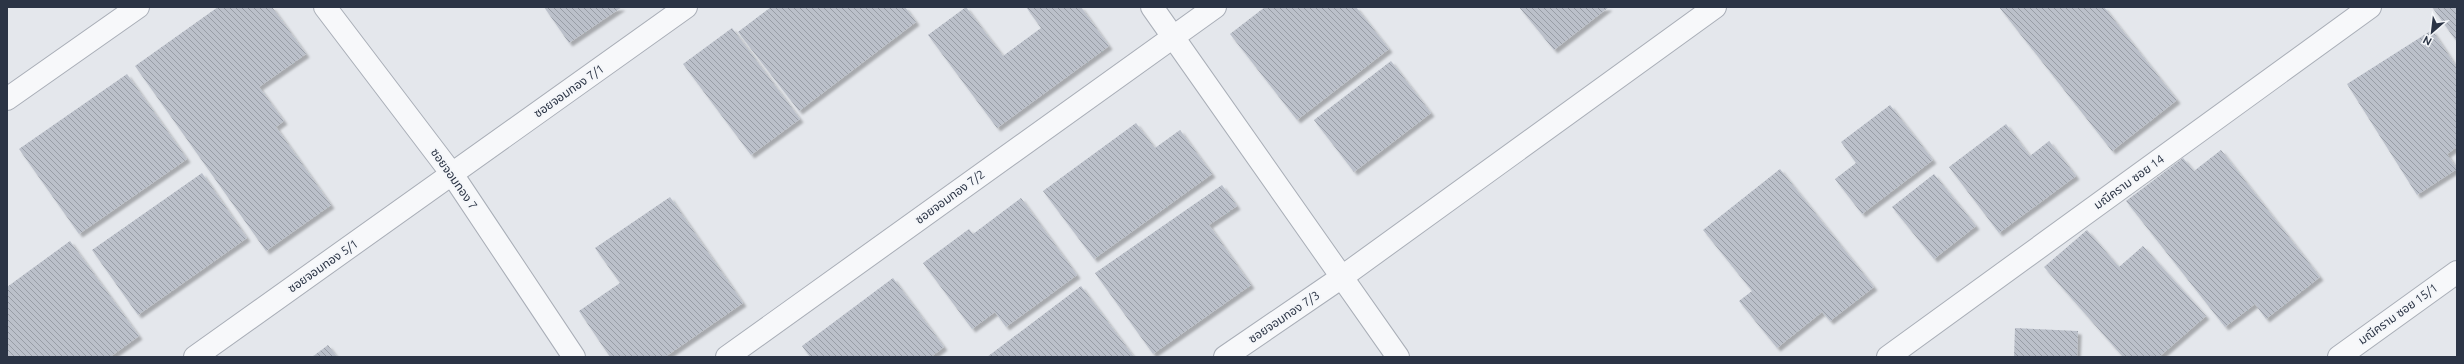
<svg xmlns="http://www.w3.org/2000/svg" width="2464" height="364" font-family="Ubuntu,'Noto Sans Thai',sans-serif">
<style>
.building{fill:url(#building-back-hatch);filter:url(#shadow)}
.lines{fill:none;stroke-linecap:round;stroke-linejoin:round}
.minor-casing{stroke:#a9aeb7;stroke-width:24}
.minor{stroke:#f7f8fa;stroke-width:22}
.labels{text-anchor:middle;stroke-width:4;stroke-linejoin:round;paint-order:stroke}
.street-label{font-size:12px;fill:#2b3445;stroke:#f4f6f9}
</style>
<defs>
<pattern id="building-back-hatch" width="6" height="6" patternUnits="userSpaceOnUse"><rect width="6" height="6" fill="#bbc0ca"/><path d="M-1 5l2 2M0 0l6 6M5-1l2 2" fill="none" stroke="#989da6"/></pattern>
<filter id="shadow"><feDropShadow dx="3.5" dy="3.5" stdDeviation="1" flood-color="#0004"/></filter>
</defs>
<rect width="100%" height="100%" fill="#e4e7ec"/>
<g class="building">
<path d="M218,7H272L306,54L259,87L284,121L276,127L331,205L266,251L135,66Z"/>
<path d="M544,7H622L569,43Z"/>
<path d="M771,7H905L916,22L799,111L738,32Z"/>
<path d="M966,7L1003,56L1041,28L1026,7H1081L1109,46L997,128L928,35Z"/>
<path d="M1265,7H1356L1389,49L1297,120L1230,34Z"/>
<path d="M1519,7H1609L1554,50Z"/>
<path d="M1999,7H2104L2177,100L2112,151Z"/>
<path d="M2432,7H2457V42Z"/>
<path d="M732,28L800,119L751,155L683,64Z"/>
<path d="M2432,30L2457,68V147L2447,154L2457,169L2417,195L2347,84Z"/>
<path d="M1391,61L1431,113L1354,172L1314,120Z"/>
<path d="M127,74L187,159L79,234L19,149Z"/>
<path d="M1890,105L1933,160L1862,214L1835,179L1856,163L1841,142Z"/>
<path d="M1136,123L1155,148L1180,130L1212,174L1094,259L1043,191Z"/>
<path d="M2006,124L2030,156L2049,141L2076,176L1999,233L1949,167Z"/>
<path d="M2221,150L2320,277L2266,319L2255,304L2225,327L2126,201L2183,158L2194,171Z"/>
<path d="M1780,169L1874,287L1830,321L1822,312L1777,348L1739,301L1752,291L1703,230Z"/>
<path d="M202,173L247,238L138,315L92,250Z"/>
<path d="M1934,174L1976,226L1934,259L1892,207Z"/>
<path d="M1222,185L1237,206L1209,225L1251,285L1153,354L1095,273Z"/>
<path d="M670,197L743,303L665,357H610L579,311L620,283L595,248Z"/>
<path d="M1021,198L1077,275L1006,327L995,312L972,329L923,263L969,229L973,234Z"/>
<path d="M2087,230L2119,267L2143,246L2206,316L2159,357H2123L2044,267Z"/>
<path d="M70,241L139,336L110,357H7V287Z"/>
<path d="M893,278L944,347L931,357H810L802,346Z"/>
<path d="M1081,286L1134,357H987Z"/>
<path d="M2015,328L2078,331L2077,357H2014Z"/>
<path d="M328,345L337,357H312Z"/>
</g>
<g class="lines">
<defs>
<g id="minor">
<path d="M325,7L452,174L574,357"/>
<path d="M1152,7L1398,357"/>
<path d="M7,99L138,7"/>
<path d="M195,357L686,7"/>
<path d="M727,357L1215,7"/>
<path d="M1225,357L1342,277L1715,7"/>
<path d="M1888,357L2370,7"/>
<path d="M2339,357L2457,272"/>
</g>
</defs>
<use href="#minor" class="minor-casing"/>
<use href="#minor" class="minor"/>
</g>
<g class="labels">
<g class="street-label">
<text transform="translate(569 91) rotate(-35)" y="4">ซอยจอมทอง 7/1</text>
<text transform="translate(454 179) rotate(55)" y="4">ซอยจอมทอง 7</text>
<text transform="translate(2129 182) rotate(-36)" y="4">มณีคราม ซอย 14</text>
<text transform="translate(950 197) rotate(-36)" y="4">ซอยจอมทอง 7/2</text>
<text transform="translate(323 266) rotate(-35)" y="4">ซอยจอมทอง 5/1</text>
<text transform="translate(2398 314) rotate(-36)" y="4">มณีคราม ซอย 15/1</text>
<text transform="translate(1284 317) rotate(-34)" y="4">ซอยจอมทอง 7/3</text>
</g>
</g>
<rect width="2464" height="364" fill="none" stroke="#2b3445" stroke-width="16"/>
<g transform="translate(2432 32) rotate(208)" stroke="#f4f6f9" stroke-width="3" paint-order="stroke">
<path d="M0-3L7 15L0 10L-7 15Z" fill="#2b3445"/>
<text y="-6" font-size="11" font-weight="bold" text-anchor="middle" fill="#2b3445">N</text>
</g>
</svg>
